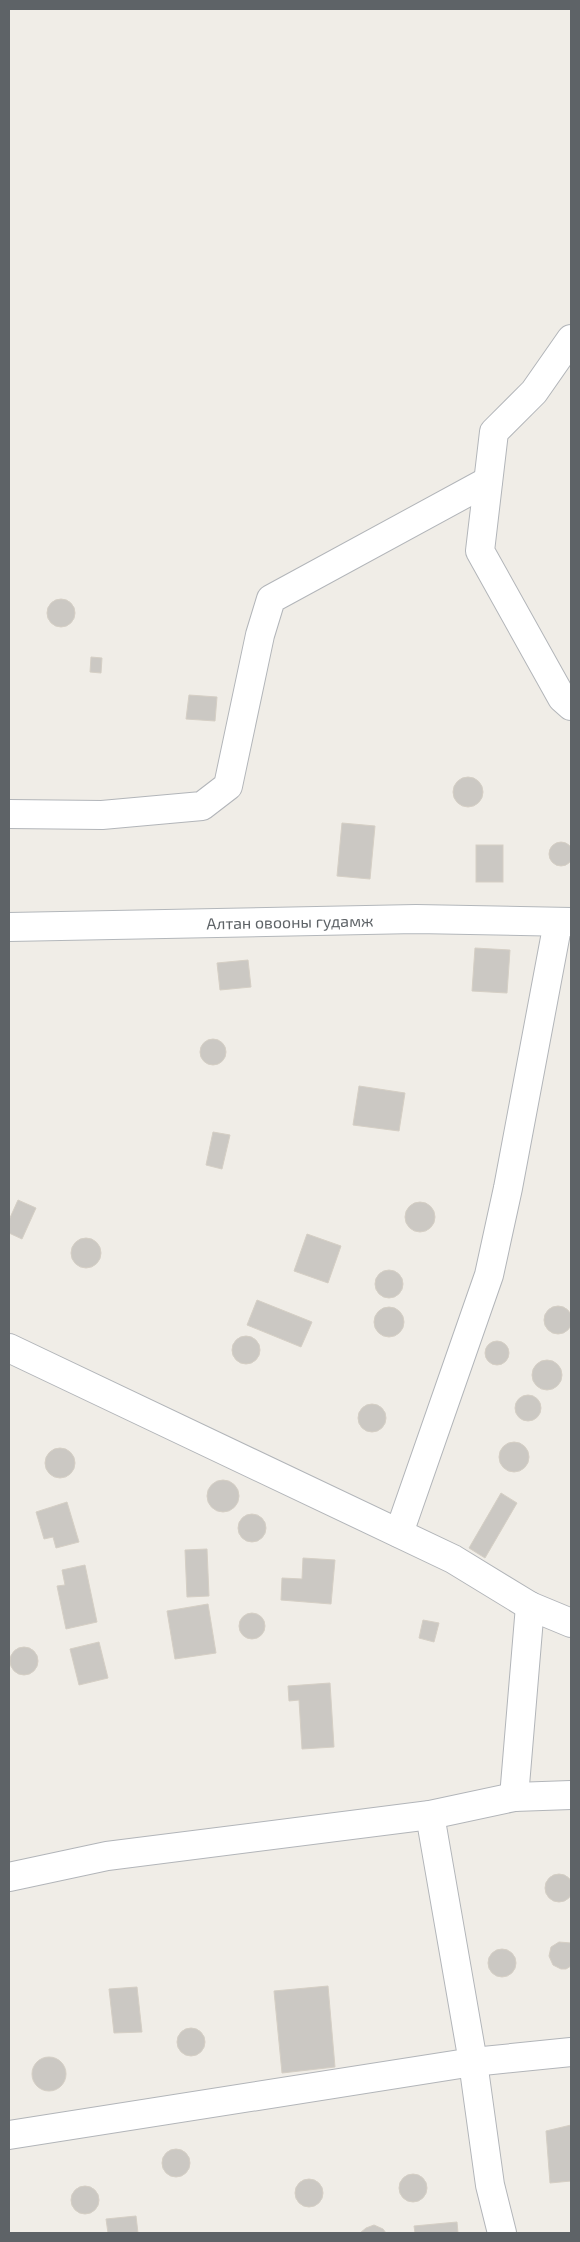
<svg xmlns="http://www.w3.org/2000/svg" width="580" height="2242" font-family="'Exo 2',sans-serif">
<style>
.building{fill:#cbc8c3;stroke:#d5cfc5}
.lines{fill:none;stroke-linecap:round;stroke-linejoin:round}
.street-casing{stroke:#b2b5b9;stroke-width:30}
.secondary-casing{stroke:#b3b7bb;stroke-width:30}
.street{stroke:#fff;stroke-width:28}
.secondary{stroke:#fff;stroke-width:28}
.labels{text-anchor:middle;stroke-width:5;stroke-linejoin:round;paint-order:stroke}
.street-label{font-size:16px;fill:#5e6367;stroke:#fff}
</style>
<rect width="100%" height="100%" fill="#f0ede7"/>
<g class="building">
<circle cx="61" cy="613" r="14"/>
<path d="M91,657L102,658L101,673L90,672Z"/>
<path d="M189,695L217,697L215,721L186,719Z"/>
<circle cx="468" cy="792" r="15"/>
<path d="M342,823L375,826L370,879L337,876Z"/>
<circle cx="561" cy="854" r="12"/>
<rect x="476" y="845" width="27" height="37"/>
<path d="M475,948L510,950L507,993L472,991Z"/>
<path d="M248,960L251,987L220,990L217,963Z"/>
<circle cx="213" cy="1052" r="13"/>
<path d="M359,1086L405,1093L399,1131L353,1125Z"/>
<path d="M213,1132L230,1135L222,1169L206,1165Z"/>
<path d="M18,1200L36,1208L22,1239L9,1233V1220Z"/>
<circle cx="420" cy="1217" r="15"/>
<path d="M307,1234L341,1246L328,1283L294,1271Z"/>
<circle cx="86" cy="1253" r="15"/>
<circle cx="389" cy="1284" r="14"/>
<path d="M257,1300L312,1322L301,1347L247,1325Z"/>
<circle cx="558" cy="1320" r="14"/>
<circle cx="389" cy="1322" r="15"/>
<circle cx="246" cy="1350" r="14"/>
<circle cx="497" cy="1353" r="12"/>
<circle cx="547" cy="1375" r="15"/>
<circle cx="528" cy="1408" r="13"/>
<circle cx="372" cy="1418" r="14"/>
<circle cx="514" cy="1457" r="15"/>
<circle cx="60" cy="1463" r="15"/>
<circle cx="223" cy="1496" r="16"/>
<path d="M501,1493L517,1503L485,1558L469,1548Z"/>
<path d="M67,1502L79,1542L56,1548L53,1537L44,1539L36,1512Z"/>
<circle cx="252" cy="1528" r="14"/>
<path d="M207,1549L209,1596L187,1597L185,1550Z"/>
<path d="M303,1558L335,1560L331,1604L281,1600L282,1578L302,1579Z"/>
<path d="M85,1565L97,1622L66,1629L57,1586L65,1585L62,1570Z"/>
<path d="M208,1604L216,1653L175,1659L167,1611Z"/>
<circle cx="252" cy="1626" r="13"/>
<path d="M423,1620L439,1623L434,1642L419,1638Z"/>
<path d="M99,1642L108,1678L79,1685L70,1649Z"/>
<circle cx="24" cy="1661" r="14"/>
<path d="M330,1683L334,1747L302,1749L299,1700L289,1701L288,1686Z"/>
<circle cx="559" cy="1888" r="14"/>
<path d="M559,1942L571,1943V1966L566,1969H561L553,1965L549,1956L551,1947Z"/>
<circle cx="502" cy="1963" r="14"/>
<path d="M328,1986L335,2067L282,2073L274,1991Z"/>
<path d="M137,1987L142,2032L114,2033L109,1989Z"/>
<circle cx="191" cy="2042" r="14"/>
<circle cx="49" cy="2074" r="17"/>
<path d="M571,2125V2181L550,2183L546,2131Z"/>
<circle cx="176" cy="2163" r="14"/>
<circle cx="413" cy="2188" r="14"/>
<circle cx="309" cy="2193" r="14"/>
<circle cx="85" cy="2200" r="14"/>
<path d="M136,2216L138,2233H108L106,2219Z"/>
<path d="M457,2222L458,2233H415L414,2226Z"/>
<path d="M374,2225L383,2229L386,2233H360L366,2228Z"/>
</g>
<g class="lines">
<defs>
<g id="street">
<path d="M571,339L534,392L494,432L480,551L562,698L571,706"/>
<path d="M9,814L102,815L202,806L228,786L260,635L271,599L488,481"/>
<path d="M9,1348L453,1559L530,1606L571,1623"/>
<path d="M399,1533L489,1275L508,1188L558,922"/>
<path d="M514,1797L530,1606"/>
<path d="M430,1815L473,2062L490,2185L502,2233"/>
<path d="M9,1877L107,1856L430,1815L514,1797L571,1795"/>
<path d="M9,2135L473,2062L571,2052"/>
</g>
<path id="secondary" d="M9,927L416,919L571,922"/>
</defs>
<use href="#street" class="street-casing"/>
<use href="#secondary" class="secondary-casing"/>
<use href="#street" class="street"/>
<use href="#secondary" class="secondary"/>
</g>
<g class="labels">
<g class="street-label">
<text transform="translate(290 922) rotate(-1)" y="6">Алтан овооны гудамж</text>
</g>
</g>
<rect width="580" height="2242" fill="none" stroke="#5e6367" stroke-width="20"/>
</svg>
